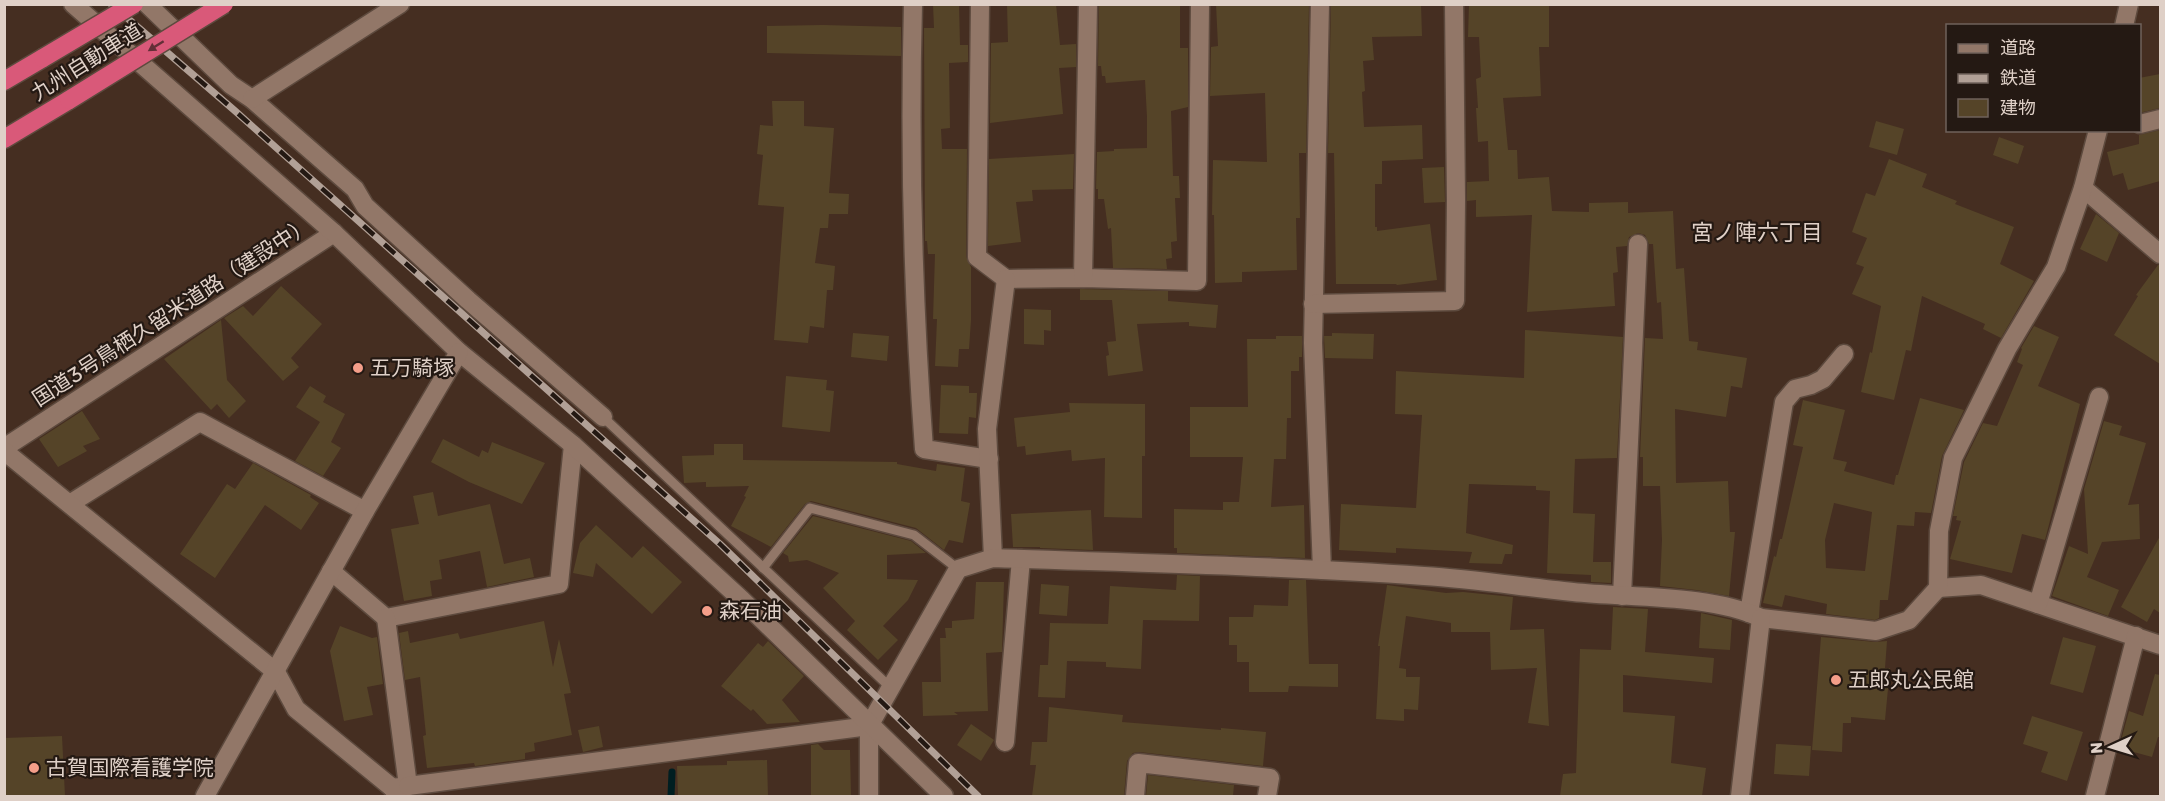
<svg xmlns="http://www.w3.org/2000/svg" width="2165" height="801" font-family="Rubik,'Noto Sans JP',sans-serif">
<style>
.lines{fill:none;stroke-linecap:round;stroke-linejoin:round}
.stream{stroke:#001e21;stroke-width:7}
.building{fill:#554428;fill-rule:evenodd}
.service-casing{stroke:#5d4a3e;stroke-width:12}
.minor-casing{stroke:#5d4a3e;stroke-width:21}
.tertiary-casing{stroke:#5d4a3e;stroke-width:21}
.motorway-casing{stroke:#5d4a3e;stroke-width:21}
.service{stroke:#927768;stroke-width:9}
.minor{stroke:#927768;stroke-width:18}
.tertiary{stroke:#927768;stroke-width:18}
.motorway{stroke:#d95979;stroke-width:18}
.rail-casing{stroke:#b1a096;stroke-width:7}
.rail{stroke:#241913;stroke-width:4.5;stroke-dasharray:14;stroke-linecap:butt}
.motorway-bridge-casing{stroke:#5d4a3e;stroke-width:21;stroke-linecap:butt}
.motorway-bridge{stroke:#d95979;stroke-width:18}
.oneway{fill:#632f37}
.poi-dot{fill:#f49e89;stroke:#241913;stroke-width:2}
.labels{text-anchor:middle;stroke-width:4.5;stroke-linejoin:round;paint-order:stroke}
.street-label{font-size:21px;fill:#dfd0c7;stroke:#241913}
.poi-label{font-size:21px;fill:#dfd0c7;stroke:#241913;text-anchor:start}
.neighbourhood-label{font-size:22px;fill:#dfd0c7;stroke:#241913}
</style>
<rect width="100%" height="100%" fill="#452e21"/>
<g class="lines">
<path class="stream" d="M671,796L672,772"/>
</g>
<g class="building">
<path d="M933,4H959L960,45H968V62L949,63L950,128L941,129L942,149H967L966,257L971,267V320L969,349H959L958,367L935,366L937,319H933L935,254H928L927,241H925L924,28H934Z"/>
<path d="M1007,4H1056L1060,45L1076,44V67L1059,68L1063,114L990,123L991,43L1008,42Z"/>
<path d="M1099,4H1180V48H1188V107L1171,111L1173,176H1179L1180,198H1175L1177,241L1171,242L1172,258L1166,259L1167,269L1113,268L1111,228L1108,229L1104,199H1098V189H1096L1097,152L1114,151V149L1147,148V117L1145,80L1106,83L1105,76H1102L1101,66H1098Z"/>
<path d="M1216,4H1309L1306,153H1299L1300,218H1296L1297,270L1242,272V282L1215,283L1214,215H1212L1213,160L1267,162L1265,93L1210,96L1211,47L1218,46Z"/>
<path d="M1331,4H1421L1422,36L1372,37L1374,60L1363,61L1365,91L1362,92L1364,127L1422,125L1423,159L1382,161V184H1375V227H1377V231L1430,224L1437,280L1397,285L1396,284H1336L1334,153H1328Z"/>
<path d="M1469,4H1549V47H1539L1541,96L1503,98L1508,150H1517L1518,179L1549,177L1552,211L1589,212V203L1628,202V213L1673,211L1676,269L1684,268L1689,341L1698,342L1697,350L1747,358L1742,388L1731,386L1726,417L1675,409L1676,483L1728,481L1730,532H1735L1729,596L1696,590L1660,586L1662,540L1660,486H1643V457H1640L1645,338L1663,339L1661,302L1657,303L1653,244H1649L1645,235L1638,233L1629,237L1627,246L1616,247L1618,272L1613,273L1615,306L1527,312L1532,215L1476,217V200L1467,201V182L1489,181L1488,141L1478,142L1476,108H1478L1476,79L1481,77L1479,37H1468Z"/>
<path d="M823,25L901,27V56L767,53V26Z"/>
<path d="M2160,74V108L2139,113V78Z"/>
<path d="M772,101H804V126L834,128L829,193L849,194L848,214H829L828,228H820L815,263L835,266L833,290H827L824,328L810,326L808,343L774,340L784,207L758,205L763,155L757,154L760,125L773,126Z"/>
<path d="M1876,121L1904,129L1897,155L1869,147Z"/>
<path d="M2160,130V181L2128,190L2123,173L2113,176L2107,152L2139,144V135Z"/>
<path d="M1999,137L2024,146L2018,164L1993,155Z"/>
<path d="M1074,154L1073,189L1032,190L1033,201L1016,202L1021,242L988,246L989,159Z"/>
<path d="M1889,159L1927,174L1922,187L1957,201L1955,204L2014,227L2000,264L2034,281L2001,338L1983,329L1985,324L1922,296L1911,351L1906,350L1894,400L1861,392L1870,352L1872,353L1881,306L1852,294L1864,267L1856,264L1867,238L1852,232L1866,193L1875,196Z"/>
<path d="M1444,167L1445,202L1424,203L1422,168Z"/>
<path d="M2096,214L2119,233L2107,262L2080,249Z"/>
<path d="M2158,265H2160V364L2114,335L2138,296L2136,295Z"/>
<path d="M281,286L322,324L291,358L299,367L283,381L224,318L243,306L253,316Z"/>
<path d="M1080,289L1168,291V301L1218,305L1216,328L1189,326V322L1137,324L1143,371L1108,376L1106,356L1109,355L1107,342L1116,341L1112,300H1080Z"/>
<path d="M1024,309L1051,310V331L1044,330V345L1024,344Z"/>
<path d="M221,320L227,380L246,401L229,418L217,404L211,410L164,359Z"/>
<path d="M2034,326L2059,337L2038,386L2080,404L2045,540L2022,534L2012,573L1950,559L1961,521L1956,520L1957,516H1953L1964,462L1983,423L1997,426L2023,365L2017,362L2022,349L2021,348Z"/>
<path d="M1525,330L1623,337L1617,458L1575,459L1573,513L1595,514L1593,562H1611V583L1591,582V575L1547,573L1550,491L1536,490V486L1469,484L1466,533L1513,545L1512,554H1505L1502,564L1469,563L1472,552L1396,548V553L1339,550L1341,504L1416,508L1422,415L1395,414L1396,371L1524,378Z"/>
<path d="M853,333L889,336L887,361L851,357Z"/>
<path d="M1332,333L1374,334L1373,359L1325,358L1324,336H1332Z"/>
<path d="M1276,336H1302V357H1299V371H1291V418H1287L1286,459H1274L1271,507L1304,505L1305,558L1177,553V548H1174V509L1223,510V502H1239L1243,457H1190V407H1248L1247,339H1276Z"/>
<path d="M786,376L827,380L826,390L834,391L830,432L782,427Z"/>
<path d="M941,385L969,386V393H977L976,418L969,417L968,434L939,433Z"/>
<path d="M310,386L326,396L323,402L345,414L331,442L341,448L323,476L295,461L320,422L296,407Z"/>
<path d="M1920,398L1964,410L1942,456L1931,513L1915,512L1914,526L1897,525L1888,600H1880L1879,618L1875,620L1826,614L1827,604L1785,595L1782,607L1763,603L1774,556L1776,557L1780,539H1782L1803,447L1793,445L1803,400L1845,410L1833,459L1847,462L1844,471L1894,485L1896,475H1898ZM1834,503L1872,512L1865,571L1826,568L1825,540Z"/>
<path d="M1069,403L1145,404V456H1142V518L1104,517L1105,458L1072,461L1071,450L1026,455L1025,446L1017,447L1014,418L1070,412Z"/>
<path d="M82,411L100,439L83,446L87,451L58,467L39,439Z"/>
<path d="M2104,421L2122,426L2119,435L2146,443L2128,505L2139,504L2140,539L2102,542L2087,577L2119,590L2108,616L2052,596L2069,546L2088,554L2084,489Z"/>
<path d="M443,439L479,457L482,450L488,453L492,442L545,463L522,504L469,482L431,462Z"/>
<path d="M714,444H743V460L897,462V464L936,471L937,464L965,468L961,501L970,503L963,543L949,540L944,550L916,528L811,501L805,504L771,547L731,526L746,497L744,496L749,486L706,487V482L684,483L682,456L714,455Z"/>
<path d="M253,463L311,495L310,497L319,503L301,530L265,505L215,578L180,554L227,484L235,489Z"/>
<path d="M433,492L438,516L490,504L504,564L530,558L534,577L487,587L480,551L439,560L442,579L430,581L432,596L404,601L391,529L419,524L413,496Z"/>
<path d="M1091,510L1093,550L1040,548V547H1013L1011,514Z"/>
<path d="M813,516L911,541L926,553L887,555V579L918,580L908,600L883,626L898,640L878,660L847,630L855,621L823,588L839,573L807,560L789,562L788,556L783,553Z"/>
<path d="M596,525L632,558L643,546L682,582L652,614L596,563L593,577L573,573L580,543Z"/>
<path d="M2160,536V613L2154,609L2147,622L2121,607Z"/>
<path d="M1177,575L1200,576L1199,621L1143,620L1141,669L1106,667V662L1067,661L1065,698L1038,697L1040,665H1048L1050,623L1108,624L1110,586L1176,590Z"/>
<path d="M1289,580H1306L1309,664H1338V687L1289,686L1288,692H1249V662H1237V645H1229V617H1253L1254,605L1288,606Z"/>
<path d="M976,582H1004L1002,652L986,653L988,711L954,712L958,715L923,716L922,682H941L940,638H946L945,628H952V621L974,619Z"/>
<path d="M1041,584L1069,586L1067,616L1039,614Z"/>
<path d="M1387,585L1446,593L1463,592L1513,597L1510,630L1544,629L1549,726L1528,723L1537,668L1491,670L1490,632H1451V623L1406,616L1399,668L1406,669V677H1420L1418,710L1404,709V721L1376,719L1380,646H1378Z"/>
<path d="M1613,607L1648,609L1645,652L1714,658L1712,683L1623,675V712L1675,716L1671,763L1706,768L1702,796H1560L1563,774L1576,773L1580,649L1611,650Z"/>
<path d="M1701,613L1732,620L1730,650L1699,648Z"/>
<path d="M544,621L553,667L559,639L571,693L564,694L572,735L534,743L535,751L525,753V759L475,766L474,763L427,768L423,736L426,735L420,677L405,680L399,633L408,631L410,643L458,633L460,639Z"/>
<path d="M340,626L372,638L377,637L383,684L367,687L373,715L344,721L330,651Z"/>
<path d="M1821,637L1875,642L1887,641L1885,668H1890L1885,720L1851,717V723H1843L1842,752L1812,750Z"/>
<path d="M2063,637L2096,646L2083,693L2050,684Z"/>
<path d="M768,641L804,676L782,700L800,722L767,724L753,709L751,711L721,686L758,643L763,647Z"/>
<path d="M2155,674L2160,675V737H2158L2152,757L2119,748L2129,711L2143,716Z"/>
<path d="M1049,707L1123,715L1122,722L1221,730V728L1266,732L1263,766L1139,752L1133,753L1127,761L1124,796H1032L1036,765H1030L1032,742H1047Z"/>
<path d="M2032,716L2083,732L2067,781L2041,772L2048,752L2023,744Z"/>
<path d="M971,724L994,740L981,761L957,745Z"/>
<path d="M599,726L603,747L583,752L578,730Z"/>
<path d="M62,736L65,796H4V738Z"/>
<path d="M818,744L824,750H850L851,796H811V745Z"/>
<path d="M1776,744L1811,746L1809,776L1774,774Z"/>
<path d="M767,760L768,796H678L677,766L727,765V761Z"/>
<path d="M1148,775L1234,785L1233,796H1146Z"/>
</g>
<g class="lines">
<defs>
<g id="service">
<path d="M603,417L891,688"/>
<path d="M763,568L810,508L914,535L958,569"/>
</g>
<g id="minor">
<path d="M147,4L231,85L252,99L355,189L365,206L468,300L603,417"/>
<path d="M913,4C909,153 913,301 924,449L989,459"/>
<path d="M980,4L977,257L1006,279L1083,278L1197,281L1200,4"/>
<path d="M1320,4L1313,343L1322,570"/>
<path d="M2124,26L2129,4"/>
<path d="M252,99L400,4"/>
<path d="M2140,124L2160,119"/>
<path d="M2083,188L2160,254"/>
<path d="M1083,278L1088,4"/>
<path d="M1313,304L1455,301L1456,200L1454,4"/>
<path d="M4,448L334,233"/>
<path d="M71,503L200,422L365,511"/>
<path d="M993,558L987,429L1006,279"/>
<path d="M331,571L386,618L559,584L573,445"/>
<path d="M1938,588L1981,585L2160,645"/>
<path d="M1622,596L1638,244"/>
<path d="M2038,604L2099,397"/>
<path d="M1749,613L1784,402L1795,389L1811,385L1823,379L1844,354"/>
<path d="M386,618L408,786L392,788"/>
<path d="M276,672L296,709L401,795"/>
<path d="M1005,742L1021,559"/>
<path d="M408,786L869,726"/>
<path d="M869,796V726L958,569L993,558C1137,563 1281,566 1424,576C1474,579 1523,587 1573,592C1629,598 1710,594 1761,618L1876,631L1909,620L1938,588L1939,531L1953,458L2007,349L2056,267L2083,188L2098,130"/>
<path d="M1135,796L1138,763L1270,778L1267,796"/>
<path d="M1740,796L1761,618"/>
<path d="M2095,796L2136,636"/>
</g>
<g id="tertiary">
<path d="M73,4L334,233L459,352L573,445L742,600L944,796"/>
<path d="M4,451L276,672"/>
<path d="M205,796L365,511L459,352"/>
</g>
<g id="motorway">
<path d="M4,81L43,58"/>
<path d="M4,139L69,100"/>
</g>
</defs>
<use href="#service" class="service-casing"/>
<use href="#minor" class="minor-casing"/>
<use href="#tertiary" class="tertiary-casing"/>
<use href="#motorway" class="motorway-casing"/>
<use href="#service" class="service"/>
<use href="#minor" class="minor"/>
<use href="#tertiary" class="tertiary"/>
<use href="#motorway" class="motorway"/>
<defs>
<path id="rail" d="M111,4L234,110L720,544L978,796"/>
</defs>
<use href="#rail" class="rail-casing"/>
<use href="#rail" class="rail"/>
<defs>
<g id="motorway-bridge">
<path d="M43,58L134,4"/>
<path d="M69,100L224,4"/>
</g>
</defs>
<use href="#motorway-bridge" class="motorway-bridge-casing"/>
<use href="#motorway-bridge" class="motorway-bridge"/>
</g>
<defs><path id="oneway-solid" d="M-6-.8H1V-3.2L6.5 0L1 3.2V.8H-6Z" transform="scale(1.5)"/></defs>
<use class="oneway" href="#oneway-solid" transform="translate(156 46) rotate(148)"/>
<g class="poi-dot">
<circle cx="358" cy="368" r="6"/>
<circle cx="707" cy="611" r="6"/>
<circle cx="1836" cy="680" r="6"/>
<circle cx="34" cy="768" r="6"/>
</g>
<g class="labels">
<g class="street-label">
<text transform="translate(87 62) rotate(-32)" y="7">九州自動車道</text>
<text transform="translate(172 312) rotate(-33)" y="7">国道3号鳥栖久留米道路（建設中）</text>
</g>
<g class="poi-label">
<text x="370" y="375">五万騎塚</text>
<text x="719" y="618">森石油</text>
<text x="1848" y="687">五郎丸公民館</text>
<text x="46" y="775">古賀国際看護学院</text>
</g>
<g class="neighbourhood-label">
<text x="1757" y="240">宮ノ陣六丁目</text>
</g>
</g>
<rect width="2165" height="801" fill="none" stroke="#dfd0c7" stroke-width="12"/>
<rect x="1946" y="24" width="195" height="108" fill="#241913" stroke="#6f625b" stroke-width="1.5"/>
<rect x="1958" y="44" width="30" height="9" fill="#927768" stroke="#6f625b" stroke-width="1.5"/>
<text x="2000" y="54" font-size="18" fill="#dfd0c7">道路</text>
<rect x="1958" y="74" width="30" height="9" fill="#b1a096" stroke="#6f625b" stroke-width="1.5"/>
<text x="2000" y="84" font-size="18" fill="#dfd0c7">鉄道</text>
<rect x="1958" y="99" width="30" height="18" fill="#554428" stroke="#6f625b" stroke-width="1.5"/>
<text x="2000" y="114" font-size="18" fill="#dfd0c7">建物</text>
<g transform="translate(2111 747) rotate(266)" stroke="#241913" stroke-width="4.5" paint-order="stroke">
<path d="M0-4.5L10 22L0 15L-10 22Z" fill="#dfd0c7"/>
<text y="-9" font-size="16" font-weight="bold" text-anchor="middle" fill="#dfd0c7">N</text>
</g>
</svg>
